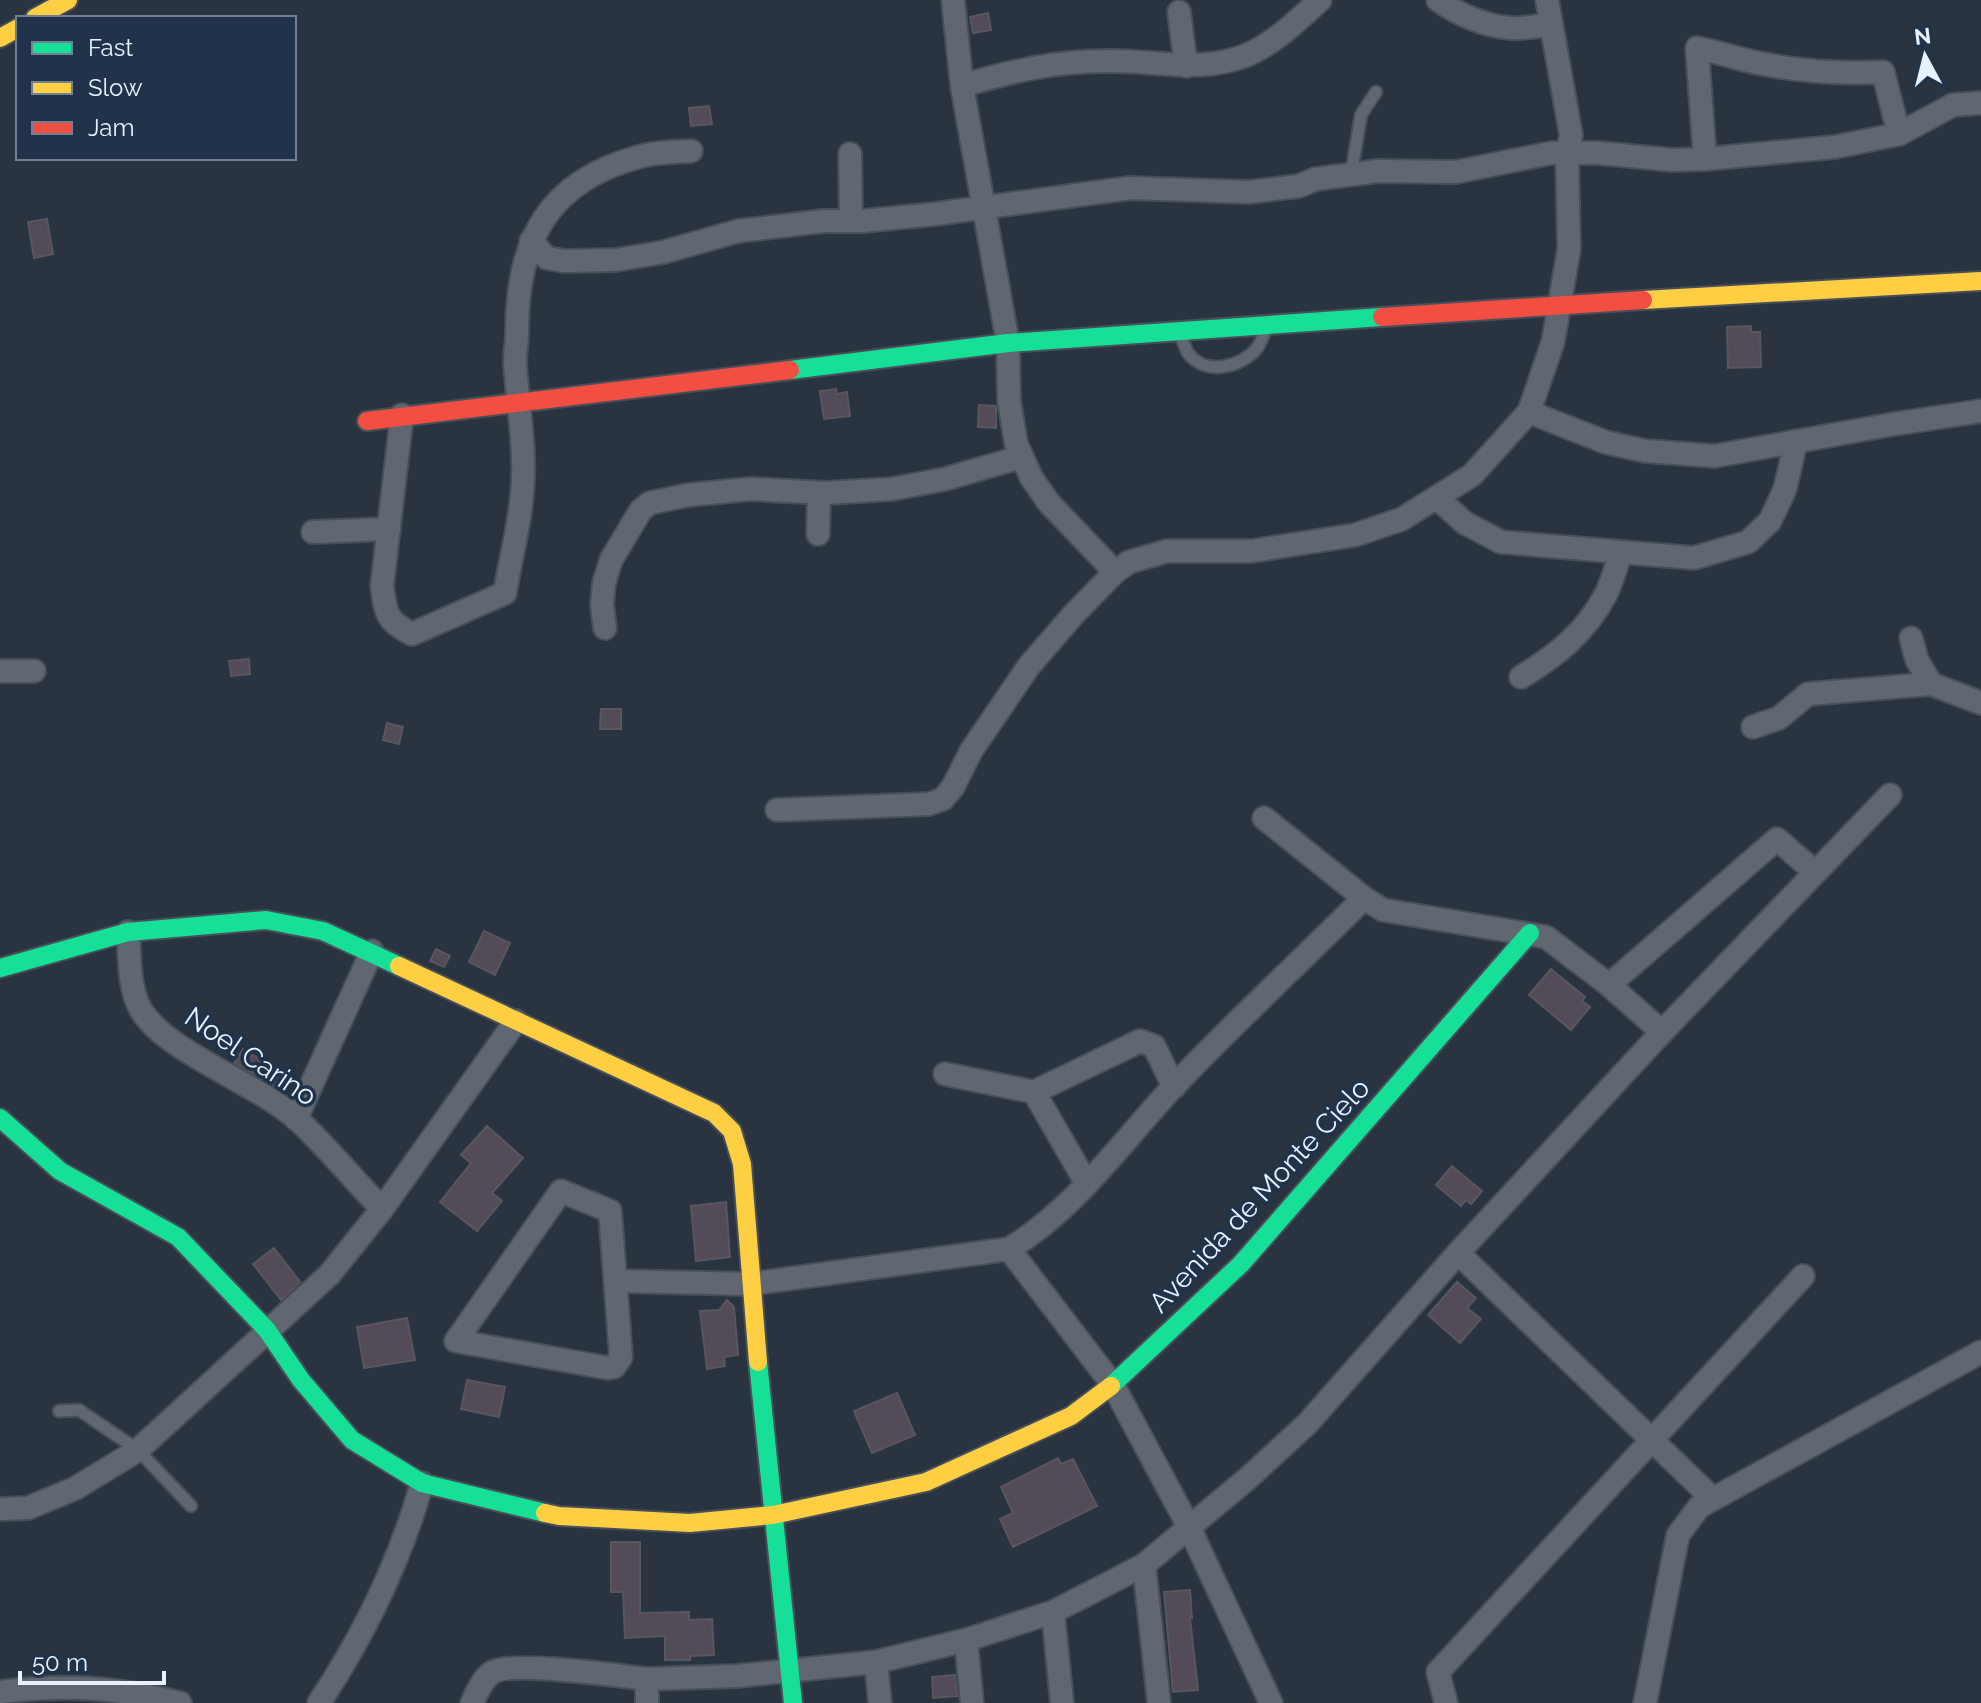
<svg xmlns="http://www.w3.org/2000/svg" width="1981" height="1703" font-family="Raleway,sans-serif">
<style>
.building{fill:#544b58;stroke:#58565e;stroke-width:2}
.lines{fill:none;stroke-linecap:round;stroke-linejoin:round}
.lane-casing{stroke:#474f59;stroke-width:15}
.street-casing{stroke:#474f59;stroke-width:26}
.fast-casing{stroke:#474f59;stroke-width:22}
.slow-casing{stroke:#474f59;stroke-width:22}
.jam-casing{stroke:#474f59;stroke-width:22}
.lane{stroke:#606771;stroke-width:11}
.street{stroke:#606771;stroke-width:22}
.fast{stroke:#16e098;stroke-width:18}
.slow{stroke:#ffcf43;stroke-width:18}
.jam{stroke:#f24e42;stroke-width:18}
.labels{text-anchor:middle;stroke-width:7;stroke-linejoin:round;paint-order:stroke}
.street-label{font-size:28px;fill:#e8f1fe;stroke:#20334a}
</style>
<rect width="100%" height="100%" fill="#2a3440"/>
<g class="building">
<path d="M988,13L991,30L973,33L970,17Z"/>
<path d="M709,106L712,124L691,126L689,108Z"/>
<path d="M47,219L53,254L34,258L28,222Z"/>
<path d="M1751,326V332H1760L1761,367L1728,368L1727,327Z"/>
<path d="M836,389L837,394L847,392L850,416L824,419L820,391Z"/>
<path d="M979,405L996,406V428L978,427Z"/>
<path d="M249,659L250,674L231,676L229,661Z"/>
<path d="M601,709H621V729H600Z"/>
<path d="M387,723L403,727L399,744L383,740Z"/>
<path d="M484,931L510,943L495,975L469,962Z"/>
<path d="M436,949L450,956L444,967L430,961Z"/>
<path d="M1551,969L1585,997L1582,1001L1590,1007L1571,1030L1529,995Z"/>
<path d="M243,1049L281,1072L273,1085L234,1063Z"/>
<path d="M487,1126L523,1158L492,1193L502,1201L477,1231L440,1202L471,1163L461,1155Z"/>
<path d="M1452,1166L1482,1191L1471,1204L1466,1200L1461,1206L1436,1185Z"/>
<path d="M726,1202L730,1257L696,1261L691,1206Z"/>
<path d="M274,1248L300,1282L281,1300L253,1264Z"/>
<path d="M1457,1282L1476,1298L1467,1308L1481,1319L1460,1343L1428,1315Z"/>
<path d="M727,1300L734,1307L738,1355L724,1357L725,1366L707,1369L700,1311L719,1310Z"/>
<path d="M407,1318L415,1360L364,1368L357,1327Z"/>
<path d="M467,1380L505,1387L499,1417L461,1409Z"/>
<path d="M897,1393L915,1435L872,1453L854,1411Z"/>
<path d="M1058,1458L1061,1464L1073,1459L1097,1506L1013,1547L1000,1519L1013,1513L1001,1487Z"/>
<path d="M611,1542H640V1613L689,1612V1620L712,1619L714,1655L690,1656V1660H665V1636L625,1638L623,1592H611Z"/>
<path d="M1190,1590L1192,1618H1190L1198,1690L1173,1692L1164,1592Z"/>
<path d="M955,1675L957,1696L933,1698L932,1677Z"/>
</g>
<g class="lines">
<defs>
<g id="lane">
<path d="M1351,175L1361,115L1376,92"/>
<path d="M1180,335C1183,340 1185,348 1188,353C1205,376 1241,368 1257,348C1261,343 1263,335 1266,330"/>
<path d="M59,1411L79,1410L138,1450L191,1506"/>
</g>
<g id="street">
<path d="M953,0L962,86L1008,343L1009,401L1016,443L1031,477L1049,503L1115,572"/>
<path d="M1438,0C1457,14 1487,27 1511,28C1524,29 1538,26 1551,24"/>
<path d="M1179,12L1186,66"/>
<path d="M962,86C1011,71 1060,60 1113,61C1158,61 1203,73 1247,55C1275,43 1298,20 1320,0"/>
<path d="M850,154L851,219"/>
<path d="M1705,159L1835,147L1899,134L1953,105L1981,103"/>
<path d="M531,241L547,258L564,261L616,260L664,252L738,231L824,221H863L935,214L1130,188L1249,192L1299,186L1316,179L1378,171L1456,172L1551,153H1599L1672,160L1705,159L1697,48C1718,52 1738,59 1758,63C1798,71 1843,74 1883,72L1899,134"/>
<path d="M1529,412L1605,442L1645,451L1715,456L1894,424L1981,411"/>
<path d="M402,415L382,586C386,614 386,621 412,634L505,593C511,555 522,516 523,478C525,439 517,401 515,362C515,352 517,342 517,332C517,240 548,180 642,156C657,152 675,152 691,151"/>
<path d="M1438,499L1465,523L1501,542L1694,558L1748,542L1770,521L1785,489L1796,441"/>
<path d="M313,532L389,529"/>
<path d="M818,534L819,493"/>
<path d="M605,628L602,605L604,583L611,560L641,510L650,503L688,495L750,489L826,493L892,489L945,479L1021,457"/>
<path d="M1911,638L1917,660L1931,684"/>
<path d="M0,671H34"/>
<path d="M1521,677C1556,656 1586,632 1606,594C1612,582 1616,566 1621,553"/>
<path d="M1753,727L1779,718L1808,694L1931,684L1981,703"/>
<path d="M777,810L929,804L943,799L953,787L971,751L1029,666L1074,614L1115,572L1129,562L1167,551H1252L1355,535L1402,519L1472,475L1529,412L1553,342L1569,249L1567,154L1571,135L1547,0"/>
<path d="M1264,818L1364,898L1383,910L1546,937L1609,985L1662,1032"/>
<path d="M128,932C130,957 128,987 141,1010C166,1052 258,1084 297,1119C327,1147 354,1180 382,1209"/>
<path d="M1609,985L1777,839L1815,872"/>
<path d="M945,1074L1034,1092L1140,1041L1154,1046L1174,1087"/>
<path d="M1034,1092L1087,1184"/>
<path d="M296,1119L372,951"/>
<path d="M561,1191L610,1211L621,1357L614,1367L608,1368L456,1341Z"/>
<path d="M1009,1249L1113,1385L1189,1527L1271,1703"/>
<path d="M1458,1253L1713,1499L1981,1352"/>
<path d="M617,1281L750,1284L1009,1249C1075,1209 1121,1143 1173,1087C1235,1022 1301,961 1364,898"/>
<path d="M0,1509L28,1508L76,1488L138,1450L329,1275L382,1209L516,1021"/>
<path d="M1144,1565L1159,1703"/>
<path d="M1053,1612L1062,1703"/>
<path d="M966,1640L972,1703"/>
<path d="M876,1662L880,1703"/>
<path d="M647,1679L737,1676L876,1662L966,1640L1053,1612L1144,1565L1247,1479L1307,1424L1458,1253L1662,1032L1890,795"/>
<path d="M0,1692C68,1684 113,1687 180,1703"/>
<path d="M319,1703C364,1635 400,1561 422,1483"/>
<path d="M472,1703C477,1693 482,1678 493,1672C512,1661 620,1676 647,1679V1703"/>
<path d="M1446,1703L1438,1672L1803,1276"/>
<path d="M1645,1703L1678,1535L1699,1507L1713,1499"/>
</g>
<g id="fast">
<path d="M790,370L1008,343L1382,317"/>
<path d="M0,968L128,932L266,920L323,931L399,966"/>
<path d="M0,1118L60,1171L178,1237L267,1330L301,1380L352,1440L422,1483L545,1513"/>
<path d="M758,1362L793,1703"/>
<path d="M1111,1386L1241,1264L1530,933"/>
</g>
<g id="slow">
<path d="M35,18L68,0"/>
<path d="M0,38L18,28"/>
<path d="M1643,300L1981,281"/>
<path d="M399,966L714,1113L732,1131L742,1164L758,1362"/>
<path d="M545,1513L559,1516L690,1523L773,1515L926,1482L1071,1416L1111,1386"/>
</g>
<g id="jam">
<path d="M1382,317L1643,300"/>
<path d="M367,421L790,370"/>
</g>
</defs>
<use href="#lane" class="lane-casing"/>
<use href="#street" class="street-casing"/>
<use href="#fast" class="fast-casing"/>
<use href="#slow" class="slow-casing"/>
<use href="#jam" class="jam-casing"/>
<use href="#lane" class="lane"/>
<use href="#street" class="street"/>
<use href="#fast" class="fast"/>
<use href="#slow" class="slow"/>
<use href="#jam" class="jam"/>
</g>
<g class="labels">
<g class="street-label">
<text transform="translate(251 1056) rotate(34)" y="10">Noel Carino</text>
<text transform="translate(1259 1195) rotate(-47)" y="10">Avenida de Monte Cielo</text>
</g>
</g>
<rect x="16" y="16" width="280" height="144" fill="#20334a" stroke="#707f92" stroke-width="2"/>
<rect x="32" y="42" width="40" height="12" fill="#16e098" stroke="#707f92" stroke-width="2"/>
<text x="88" y="56" font-size="24" fill="#e8f1fe">Fast</text>
<rect x="32" y="82" width="40" height="12" fill="#ffcf43" stroke="#707f92" stroke-width="2"/>
<text x="88" y="96" font-size="24" fill="#e8f1fe">Slow</text>
<rect x="32" y="122" width="40" height="12" fill="#f24e42" stroke="#707f92" stroke-width="2"/>
<text x="88" y="136" font-size="24" fill="#e8f1fe">Jam</text>
<g transform="translate(1925 56) rotate(353)" stroke="#20334a" stroke-width="6" paint-order="stroke">
<path d="M0-6L14 30L0 20L-14 30Z" fill="#e8f1fe"/>
<text y="-12" font-size="22" font-weight="bold" text-anchor="middle" fill="#e8f1fe">N</text>
</g>
<path d="M20 1671v12h144v-12" fill="none" stroke="#e8f1fe" stroke-width="4"/>
<text x="32" y="1671" font-size="24" fill="#e8f1fe" stroke="#20334a" stroke-width="6" paint-order="stroke">50 m</text>
</svg>
